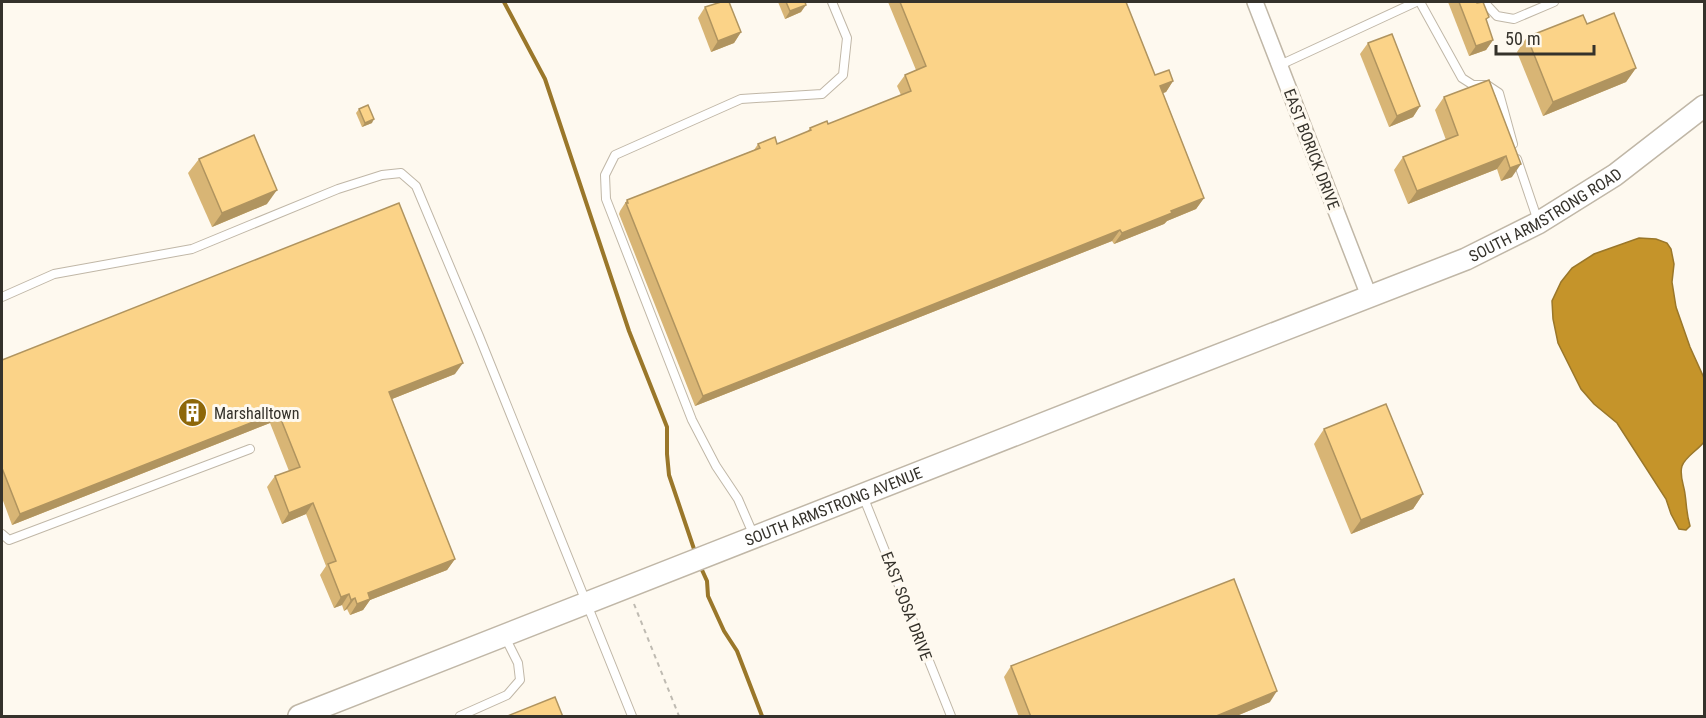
<svg xmlns="http://www.w3.org/2000/svg" width="1706" height="718" font-family="'Roboto Condensed',sans-serif">
<style>
.water{fill:#c5942a;stroke:#9a772a;stroke-width:1.5}
.lines{fill:none;stroke-linecap:round;stroke-linejoin:round}
.stream{stroke:#9a772a;stroke-width:4}
.lane-casing{stroke:#c0b7a7;stroke-width:10}
.street-casing{stroke:#c0b7a7;stroke-width:18}
.secondary-casing{stroke:#c0b7a7;stroke-width:24}
.path{stroke:#bfbbb2;stroke-width:2;stroke-dasharray:4.5 4.5;stroke-linecap:butt}
.lane{stroke:#fff;stroke-width:8}
.street{stroke:#fff;stroke-width:15}
.secondary{stroke:#fff;stroke-width:21}
.wall{fill:#d8b575}
.shaded-wall{fill:#b0945f}
.building{fill:#fbd388;stroke:#b0945f;stroke-width:1.5}
.labels{text-anchor:middle;stroke-width:6;stroke-linejoin:round;paint-order:stroke}
.street-label{font-size:16px;fill:#35322b;stroke:#fef9ef}
.poi-label{font-size:16px;fill:#35322b;stroke:#fef9ef;text-anchor:start}
</style>
<rect width="100%" height="100%" fill="#fef9ef"/>
<path class="water" d="M1639,238L1656,239L1667,243L1671,249L1674,264L1672,282L1676,307L1690,347L1704,378V442C1698,450 1685,457 1682,466C1679,475 1684,485 1685,494C1687,507 1686,512 1690,526L1686,530L1679,529L1671,514L1666,499L1617,423L1594,404L1581,389L1558,343L1553,319L1552,301L1561,282L1572,268L1594,254Z"/>
<g class="lines">
<g class="stream">
<path d="M504,2L545,79L629,331L667,427V454L669,475L694,549"/>
<path d="M702,570L707,581L708,596L724,631L737,651L762,716"/>
</g>
<defs>
<g id="lane">
<path d="M1420,2L1462,78L1473,85H1487L1499,93L1513,144"/>
<path d="M1484,2L1497,16L1514,19L1554,2"/>
<path d="M1280,65L1416,2"/>
<path d="M1517,159L1538,221"/>
<path d="M2,297L54,274L192,249L338,189L382,175L401,173L416,186L479,336L632,716"/>
<path d="M863,496L951,716"/>
<path d="M2,534L9,540L250,449"/>
<path d="M754,536L738,499L716,466L692,420L606,199L605,175L615,155L741,99L822,94L843,75L847,38L832,2"/>
<path d="M460,716L507,695L520,680L518,663L505,637"/>
</g>
<path id="street" d="M1255,2L1369,296"/>
<g id="secondary">
<path id="s1" d="M299,716L1134,388L1466,259L1538,223L1615,175L1704,106"/>
</g>
</defs>
<use href="#lane" class="lane-casing"/>
<use href="#street" class="street-casing"/>
<use href="#secondary" class="secondary-casing"/>
<path class="path" d="M634,604L679,716"/>
<use href="#lane" class="lane"/>
<use href="#street" class="street"/>
<use href="#secondary" class="secondary"/>
</g>
<g class="wall">
<path d="M778,2H805L801,12L785,19Z"/>
<path d="M888,2H1126L1155,75L1173,81L1166,92L1163,93L1204,198L1196,209L1167,221L1164,224L1114,244L1112,241L695,406L619,214L620,211L627,200L754,150L758,144H777L807,132L810,128L828,124L901,95L897,86L905,75L916,70Z"/>
<path d="M1448,2H1476L1486,21L1493,40L1486,50L1469,56Z"/>
<path d="M705,7L741,32L734,43L711,52L698,18Z"/>
<path d="M1587,24L1636,68L1626,82L1543,116L1517,52L1527,37Z"/>
<path d="M1368,43L1420,106L1413,117L1389,127L1360,54Z"/>
<path d="M1489,80L1512,177L1501,181L1497,169L1408,204L1394,170L1403,157L1446,140L1435,110L1444,97Z"/>
<path d="M359,109L372,123L362,127L356,113Z"/>
<path d="M199,159L267,204L212,227L188,173Z"/>
<path d="M2,360L455,374L392,399L455,559L447,570L370,600L363,610L350,615L347,609L344,611L342,605L334,608L320,575L326,566L306,514L282,524L267,487L275,476L289,471L270,423L12,525L2,498Z"/>
<path d="M1324,429L1423,494L1413,509L1351,534L1314,444Z"/>
<path d="M1011,666L1270,702L1234,717H1019L1004,677Z"/>
</g>
<g class="shaded-wall">
<path d="M806,5L801,12L785,19L790,11Z"/>
<path d="M741,32L734,43L711,52L718,41Z"/>
<path d="M1493,40L1486,50L1469,56L1476,46Z"/>
<path d="M1636,68L1626,82L1543,116L1553,102Z"/>
<path d="M1173,81L1166,92L1152,97L1160,86Z"/>
<path d="M1420,106L1413,117L1389,127L1397,116Z"/>
<path d="M374,119L372,123L362,127L365,123Z"/>
<path d="M1506,156L1497,169L1408,204L1417,191Z"/>
<path d="M1521,164L1512,177L1501,181L1510,168Z"/>
<path d="M277,190L267,204L212,227L222,213Z"/>
<path d="M1204,198L1196,209L1167,221L1164,224L1114,244L1122,233L1171,211Z"/>
<path d="M1120,230L1112,241L695,406L703,396Z"/>
<path d="M463,363L455,374L382,403L389,392Z"/>
<path d="M278,412L270,423L12,525L20,514Z"/>
<path d="M1423,494L1413,509L1351,534L1361,520Z"/>
<path d="M313,503L306,514L282,524L289,513Z"/>
<path d="M455,559L447,570L370,600L363,610L350,615L357,604L368,593Z"/>
<path d="M349,594L342,605L334,608L341,597Z"/>
<path d="M355,598L347,609L344,611L351,600Z"/>
<path d="M1277,691L1270,702L1234,717H1214Z"/>
</g>
<g class="building">
<path d="M721,2H729L741,32L718,41L705,7Z"/>
<path d="M786,2H805L806,5L790,11Z"/>
<path d="M900,2H1126L1155,75L1169,70L1173,81L1160,86L1204,198L1171,211L1172,213L1122,233L1120,230L703,396L626,203H628L627,200L760,148L758,144L775,137L777,144L811,130L810,128L827,121L828,124L911,91L905,75L926,66Z"/>
<path d="M1459,2H1476L1477,3L1483,2L1489,17L1486,19L1493,40L1476,46Z"/>
<path d="M1614,13L1636,68L1553,102L1527,37L1583,15L1587,24Z"/>
<path d="M1392,34L1420,106L1397,116L1368,43Z"/>
<path d="M1489,80L1521,164L1510,168L1506,156L1417,191L1403,157L1458,135L1444,97Z"/>
<path d="M368,105L374,119L365,123L359,109Z"/>
<path d="M254,135L277,190L222,213L199,159Z"/>
<path d="M399,203L463,363L389,392L455,559L368,593L370,599L357,604L355,598L351,600L349,594L341,597L328,564L336,561L313,503L289,513L275,476L300,467L278,412L20,514L2,468V360Z"/>
<path d="M1386,404L1423,494L1361,520L1324,429Z"/>
<path d="M1234,579L1277,691L1214,717H1031L1011,666Z"/>
<path d="M555,697L563,717H505Z"/>
</g>
<defs>
<symbol id="building-disc" viewBox="-11 -11 22 22"><circle r="9.5" fill="#8d6709" stroke="#fef9ef"/><path d="M-4-6H4V6H1V3H-1V6H-4ZM-2.5-4.3h1.7v1.8h-1.7ZM.8-4.3h1.7v1.8H.8ZM-2.5-1h1.7V.8h-1.7ZM.8-1h1.7V.8H.8Z" fill="#fff"/></symbol>
</defs>
<g fill-rule="evenodd">
<use href="#building-disc" x="176" y="396" width="33" height="33"/>
</g>
<g class="labels">
<g class="street-label">
<text transform="translate(1312 149) rotate(69)" y="6">EAST BORICK DRIVE</text>
<text dy="6" stroke="none"><textPath href="#s1" startOffset="1344">SOUTH ARMSTRONG ROAD</textPath></text>
<text dy="6" stroke="none"><textPath href="#s1" startOffset="574">SOUTH ARMSTRONG AVENUE</textPath></text>
<text transform="translate(907 606) rotate(69)" y="6">EAST SOSA DRIVE</text>
</g>
<g class="poi-label">
<text x="214" y="419">Marshalltown</text>
</g>
</g>
<rect width="1706" height="718" fill="none" stroke="#35322b" stroke-width="6"/>
<path d="M1496 45v9h98v-9" fill="none" stroke="#35322b" stroke-width="3"/>
<text x="1505" y="45" font-size="18" fill="#35322b" stroke="#fef9ef" stroke-width="4.5" paint-order="stroke">50 m</text>
</svg>
